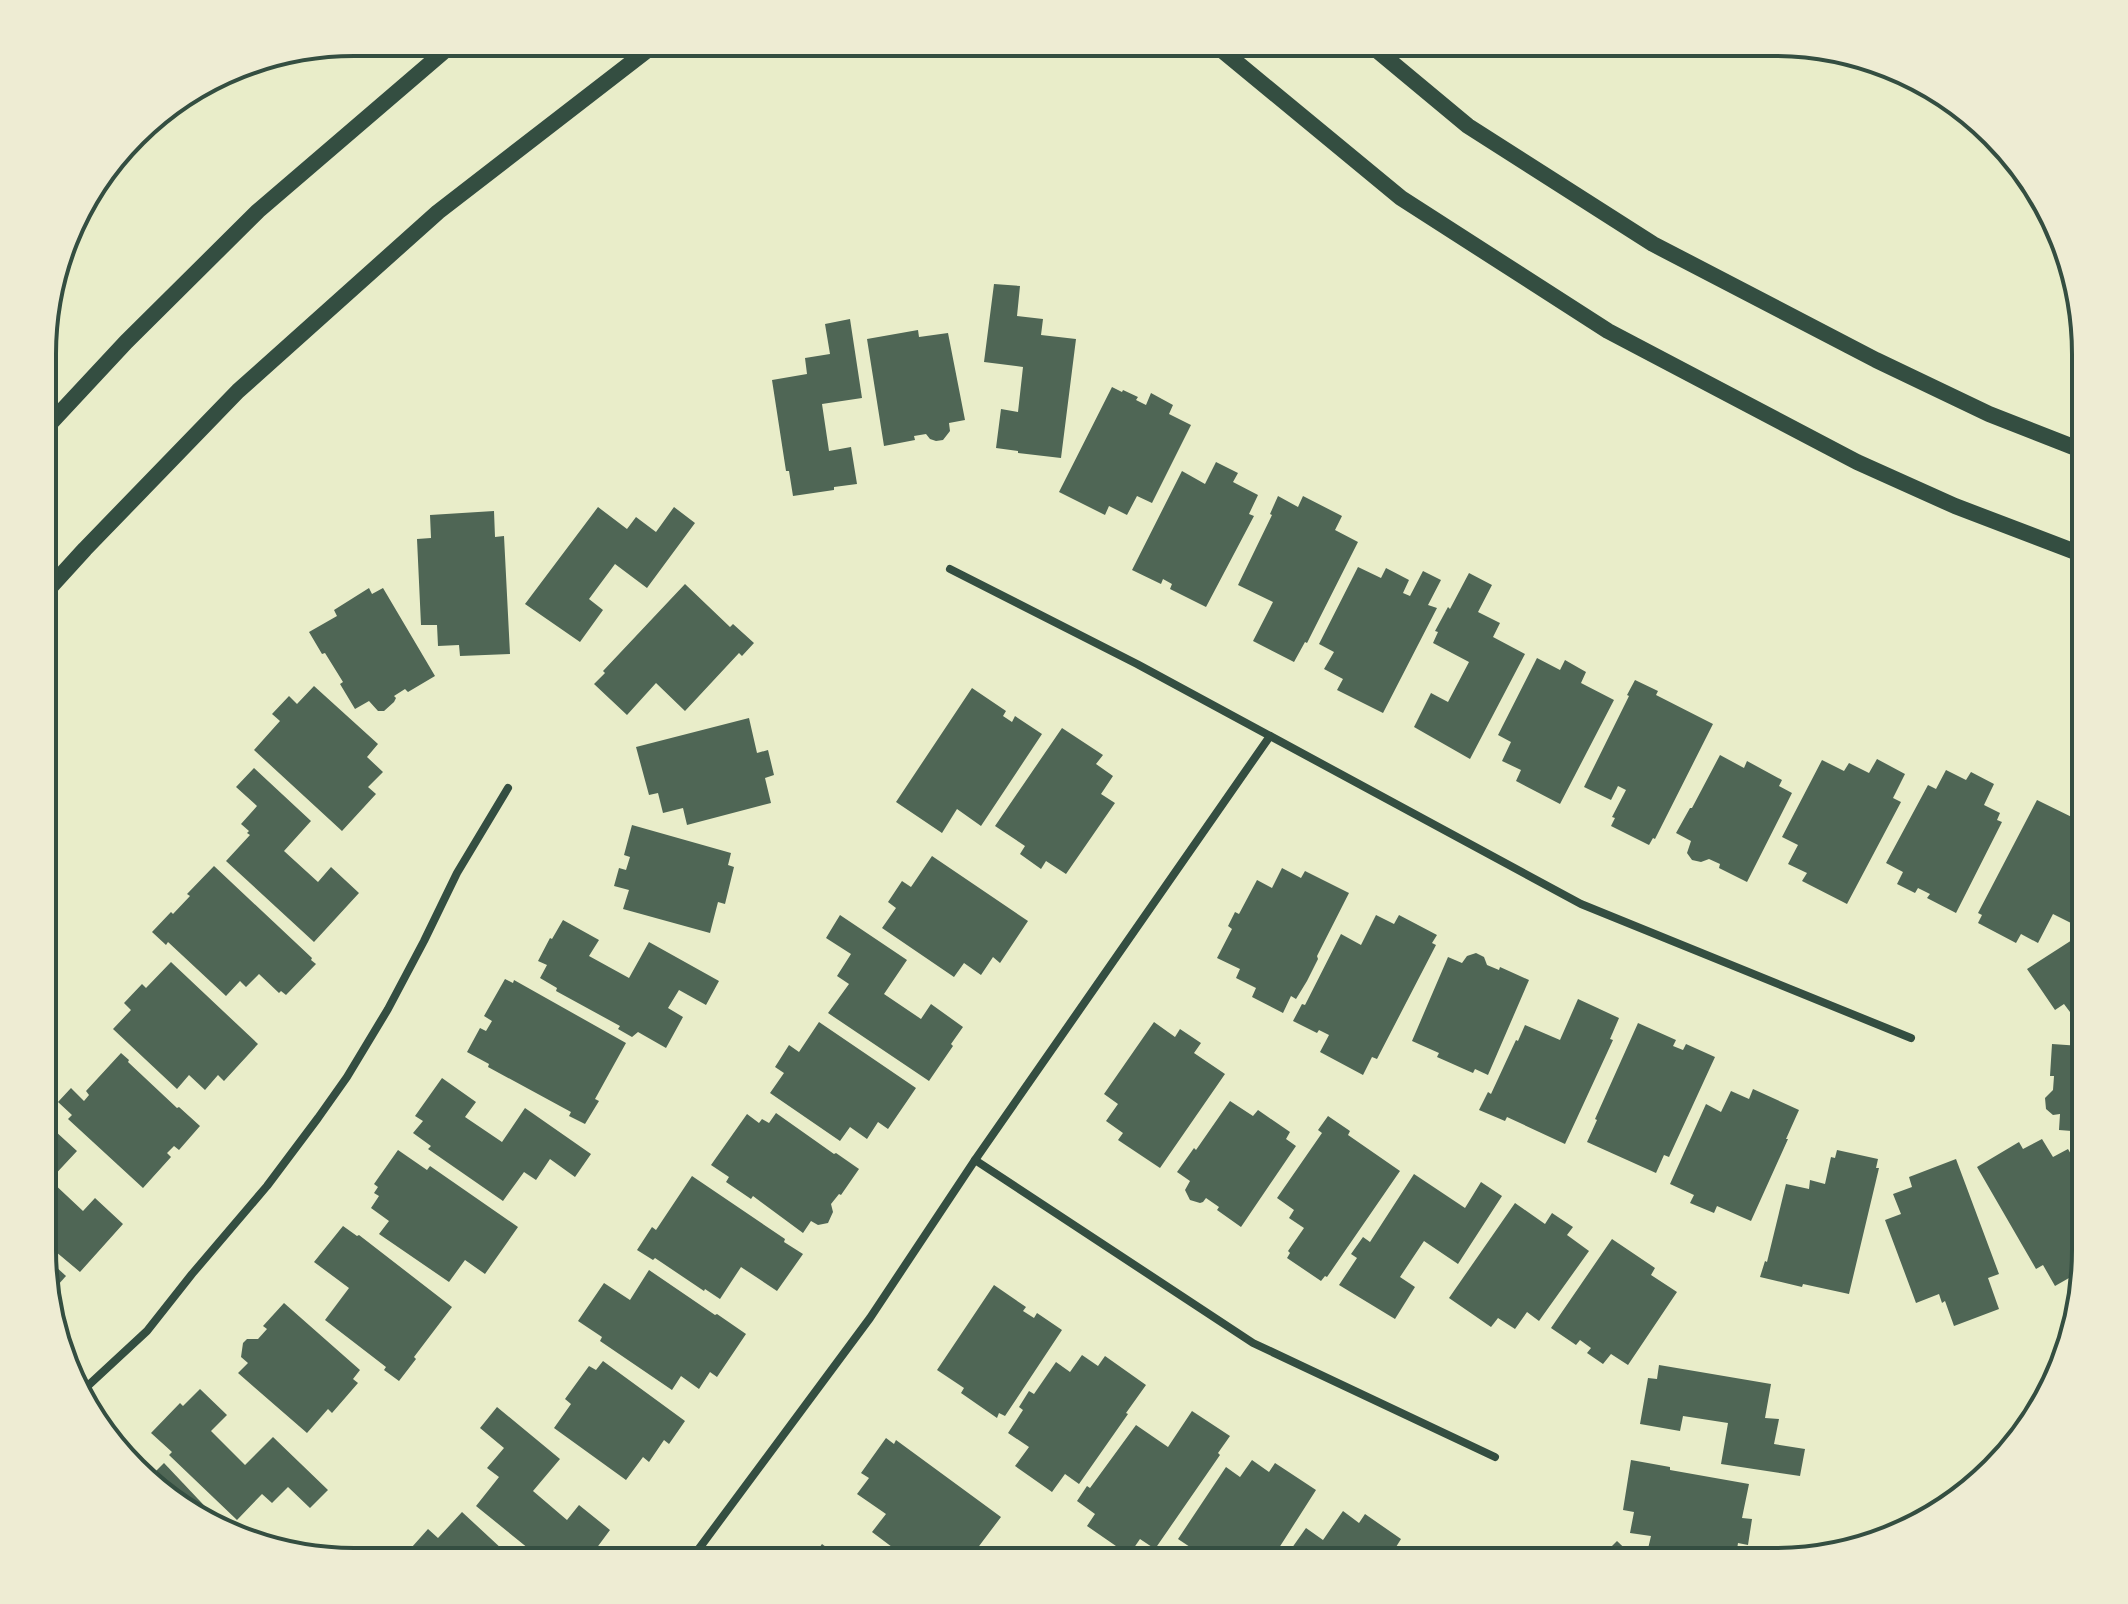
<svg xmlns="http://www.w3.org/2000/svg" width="2128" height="1604" font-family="Overpass,sans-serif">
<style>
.building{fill:#4f6655}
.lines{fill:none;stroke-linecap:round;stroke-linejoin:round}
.minor{stroke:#344e41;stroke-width:8}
.secondary{stroke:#344e41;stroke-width:16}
.rim{fill:none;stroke:#344e41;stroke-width:4}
</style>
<rect width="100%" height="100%" fill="#e9edc9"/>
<g class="building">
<path d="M994,284L1020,286L1017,316L1043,319L1041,335L1076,339L1061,458L1018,453V451L996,448L1001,409L1018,412L1023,367L984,362Z"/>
<path d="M850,319L862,398L822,404L829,451L851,447L857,484L834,487V490L793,496L789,471H786L772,380L807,374L805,358L830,354L825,324Z"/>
<path d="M918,330L919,337L948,333L965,420L949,423L950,431L943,440L936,441L930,439L926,434L914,436L915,440L884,446L867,339Z"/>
<path d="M1112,387L1122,392L1123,390L1138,397L1136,400L1146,405L1151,393L1173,405L1169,414L1191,425L1152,503L1137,496L1127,515L1109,506L1105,515L1059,492Z"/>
<path d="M1216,462L1238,473L1233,482L1258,495L1249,514L1254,516L1206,607L1170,589L1172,584L1163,579L1161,584L1132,570L1182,471L1205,484Z"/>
<path d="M1278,496L1298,507L1303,496L1342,516L1335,530L1358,542L1307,643L1305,642L1294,662L1253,641L1273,602L1238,585L1272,515L1270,514Z"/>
<path d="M598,507L627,529L636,517L656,532L674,507L695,523L647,588L615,564L589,599L603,610L580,642L525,604Z"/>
<path d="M494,511L495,537L504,536L510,654L460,656L459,645L438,646L437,625H421L417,539L431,538L430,515Z"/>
<path d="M1358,567L1381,578L1386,568L1409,580L1403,593L1410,596L1423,571L1441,580L1428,605L1437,608L1383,713L1337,690L1343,679L1324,669L1334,652L1319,644Z"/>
<path d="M1469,573L1492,585L1478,612L1500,623L1493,637L1525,654L1470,759L1414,727L1431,693L1448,702L1469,662L1433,643L1438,632L1435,631L1448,607L1450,609Z"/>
<path d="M685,584L730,627L733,624L754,643L742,656L739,653L685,711L656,683L627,715L594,684L605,673L603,671Z"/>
<path d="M369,588L372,594L383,588L435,676L408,692L405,689L394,696L396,698L394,702L384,711H378L369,701L355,709L340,684L343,682L325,653L322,654L309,632L337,616L334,610Z"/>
<path d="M1537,658L1560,670L1565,660L1586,672L1581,683L1614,700L1560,804L1516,781L1521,770L1502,761L1511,742L1498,735Z"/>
<path d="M1635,680L1658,691L1656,695L1713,724L1655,839L1653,838L1649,845L1611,826L1615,818L1612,817L1626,790L1618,786L1611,800L1584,787L1629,696L1627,695Z"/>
<path d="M314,686L378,744L367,757L383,772L368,787L376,794L342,831L254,750L280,721L272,714L289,696L297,704Z"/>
<path d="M972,688L1006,711L1003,716L1012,722L1015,716L1042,734L981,826L957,809L942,833L896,802Z"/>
<path d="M749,718L757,753L768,750L774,775L765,778L771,803L687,825L683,808L663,813L658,793L649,795L636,747Z"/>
<path d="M1062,728L1103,755L1096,764L1113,776L1101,794L1115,803L1066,874L1046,861L1041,869L1020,854L1025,846L995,826Z"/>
<path d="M1720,755L1744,768L1747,761L1782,780L1779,786L1792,793L1747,882L1719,868L1720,864L1709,859L1701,862L1692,860L1687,853L1691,841L1676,833L1690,808H1692Z"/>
<path d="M1877,759L1905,774L1893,798L1901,802L1847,904L1802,881L1807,873L1788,864L1798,845L1782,837L1822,760L1844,771L1849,763L1869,773Z"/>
<path d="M254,768L311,821L284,851L318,882L331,867L359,893L314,942L226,861L250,835L247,833L249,831L241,824L257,806L236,787Z"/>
<path d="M1946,770L1966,780L1971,772L1994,784L1984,805L2000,813L1997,820L2002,822L1956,913L1927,898L1930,894L1918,888L1915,893L1897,884L1903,872L1886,863L1928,785L1936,789Z"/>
<path d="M2037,800L2086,824V899L2073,924L2053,914L2038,943L2021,934L2016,943L1978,923L1982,915L1978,913Z"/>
<path d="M632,825L731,853L728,865L734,867L725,904L718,902L710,933L623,909L629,890L614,886L619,868L626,870L630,857L624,855Z"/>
<path d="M932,856L1028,921L1000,963L993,957L981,975L964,963L954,977L882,928L896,908L888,902L902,881L911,887Z"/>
<path d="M214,866L312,958L311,960L316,964L286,995L281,991L279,993L259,974L246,987L240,981L226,996L168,942L166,945L152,932L171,912L173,914L190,896L187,894Z"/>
<path d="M1282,868L1301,878L1305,871L1349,893L1317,956L1318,959L1307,981L1296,999L1291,996L1283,1013L1252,997L1256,988L1236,978L1240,969L1217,958L1232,929L1228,926L1235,912L1239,914L1257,880L1272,888Z"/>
<path d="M840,915L907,960L884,994L921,1019L931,1004L963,1027L951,1044L953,1046L929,1081L828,1013L849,984L837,976L851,954L826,938Z"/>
<path d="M1376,915L1394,924L1399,915L1437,935L1432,943L1436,945L1377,1059L1372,1057L1363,1075L1320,1052L1329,1035L1319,1030L1317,1033L1293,1021L1302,1004L1305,1005L1341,934L1361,945Z"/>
<path d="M563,920L599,940L589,956L629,978L649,942L719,981L706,1005L679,990L668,1008L683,1017L666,1048L638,1032L632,1037L618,1029L620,1026L556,991L557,988L540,978L547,965L538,961L550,938L552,939Z"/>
<path d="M2086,931L2085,1014L2076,1020L2064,1004L2055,1010L2027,969Z"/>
<path d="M1476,953L1484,957L1487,965L1499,970L1500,967L1529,980L1488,1075L1475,1069L1473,1073L1437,1057L1439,1053L1412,1041L1448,957L1462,963L1467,956Z"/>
<path d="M171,962L258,1044L224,1081L218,1075L205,1090L189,1075L177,1089L113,1029L131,1010L124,1003L142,984L146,988Z"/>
<path d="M505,979L513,983L514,980L626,1043L595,1099L599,1101L585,1124L569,1116L571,1112L488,1067L489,1064L467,1052L480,1028L486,1031L492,1021L484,1016Z"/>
<path d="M1578,999L1619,1018L1610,1039L1613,1040L1565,1144L1507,1117L1505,1121L1479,1110L1488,1092L1491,1094L1516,1040L1518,1041L1525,1025L1560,1040Z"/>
<path d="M819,1022L916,1088L888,1129L878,1122L867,1139L850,1127L840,1141L770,1093L784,1073L775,1067L789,1045L799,1052Z"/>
<path d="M1154,1022L1175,1037L1180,1029L1201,1043L1194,1053L1225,1074L1160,1168L1118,1140L1123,1133L1106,1121L1118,1104L1104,1094Z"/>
<path d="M1638,1023L1676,1040L1673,1046L1683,1050L1686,1044L1715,1057L1669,1157L1664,1155L1656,1173L1587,1142L1597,1120L1595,1119Z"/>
<path d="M2052,1044L2081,1046V1048H2085V1132L2059,1130L2060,1114L2053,1115L2046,1109L2045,1098L2053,1090L2054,1076H2050Z"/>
<path d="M121,1053L129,1060L128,1062L177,1108L179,1107L200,1126L179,1150L174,1146L167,1153L171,1157L143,1188L68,1119L72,1115L58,1102L71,1088L84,1101L89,1095L86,1091Z"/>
<path d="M442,1078L476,1102L465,1117L502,1142L525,1108L591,1154L575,1177L550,1159L536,1180L524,1172L503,1201L428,1149L431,1146L413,1133L423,1121L415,1116Z"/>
<path d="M1753,1089L1799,1110L1786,1139H1788L1751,1221L1717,1206L1714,1213L1690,1203L1694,1195L1670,1184L1706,1104L1721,1112L1731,1091L1749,1099Z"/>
<path d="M1230,1101L1253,1116L1258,1110L1290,1132L1286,1139L1296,1146L1241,1227L1217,1210L1219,1207L1206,1198L1203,1202L1200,1203L1190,1200L1185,1190L1190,1181L1177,1172L1194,1148L1196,1150Z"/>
<path d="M776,1113L834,1154L836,1153L859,1169L841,1195L839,1194L831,1204L833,1212L828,1223L818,1225L811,1221L803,1233L753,1196L751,1199L726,1182L729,1177L711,1165L747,1114L759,1123L762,1119L769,1123Z"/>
<path d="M1328,1116L1350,1131L1348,1135L1400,1171L1327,1277L1325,1276L1321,1281L1287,1258L1290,1253L1288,1251L1304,1228L1289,1218L1294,1210L1277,1198L1322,1133L1318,1130Z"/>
<path d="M43,1120L77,1151L50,1180L83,1211L95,1198L123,1224L80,1272L43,1241Z"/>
<path d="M2042,1139L2053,1157L2068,1149L2085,1179V1250L2074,1257L2083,1270L2055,1286L2043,1265L2036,1269L1977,1167L2019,1142L2023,1149Z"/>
<path d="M398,1150L427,1170L430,1166L518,1227L485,1274L465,1260L449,1282L379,1234L389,1221L371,1208L379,1196L374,1193L378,1187L374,1184Z"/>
<path d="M1837,1150L1878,1159L1876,1168H1879L1849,1294L1803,1284L1802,1287L1760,1277L1765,1261L1767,1262L1786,1184L1809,1189L1810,1180L1825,1184L1831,1157L1835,1158Z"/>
<path d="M1956,1159L1999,1274L1988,1278L1999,1309L1954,1326L1945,1301L1942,1303L1939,1294L1916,1303L1885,1220L1901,1214L1893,1194L1912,1187L1909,1177Z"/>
<path d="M1414,1174L1465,1208L1481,1182L1502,1196L1458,1264L1424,1241L1400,1277L1415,1287L1395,1319L1339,1285L1357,1258L1351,1254L1363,1237L1370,1242Z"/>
<path d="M692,1176L785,1239L784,1242L803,1254L777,1291L741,1267L720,1299L705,1289L704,1291L655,1258L653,1260L637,1250L652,1227L656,1230Z"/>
<path d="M1515,1203L1545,1224L1552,1213L1573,1227L1567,1235L1589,1251L1539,1321L1527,1312L1515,1329L1498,1318L1491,1327L1449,1298Z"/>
<path d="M343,1226L357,1236L359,1235L452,1307L414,1357L416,1359L399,1381L384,1370L386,1367L325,1320L349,1288L314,1262Z"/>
<path d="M1612,1239L1655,1268L1651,1275L1677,1292L1628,1365L1611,1354L1603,1364L1587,1353L1591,1348L1580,1340L1576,1345L1551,1328Z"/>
<path d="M43,1255L66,1276L49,1295L43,1270Z"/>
<path d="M649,1270L715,1315L717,1314L746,1334L717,1377L710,1372L699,1389L681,1376L672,1390L600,1341L602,1337L578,1321L604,1283L630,1300Z"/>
<path d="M994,1285L1026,1307L1023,1311L1034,1318L1037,1313L1062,1330L1005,1416L999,1413L997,1418L961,1393L964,1388L937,1370Z"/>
<path d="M284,1303L360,1370L353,1379L358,1383L332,1413L328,1409L307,1433L238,1373L248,1363L241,1357L243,1343L247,1339H258L267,1329L263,1326Z"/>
<path d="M1082,1355L1098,1366L1105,1356L1146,1385L1126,1413L1128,1414L1079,1484L1065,1474L1052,1492L1015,1466L1029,1447L1008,1433L1023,1410L1019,1407L1029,1391L1034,1394L1056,1362L1070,1372Z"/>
<path d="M603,1361L685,1421L669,1444L664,1440L649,1462L643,1457L626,1480L554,1428L571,1404L565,1399L589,1366L596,1370Z"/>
<path d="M1659,1365L1771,1384L1765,1418L1779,1419L1774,1444L1805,1449L1800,1476L1721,1464L1728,1423L1683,1416L1680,1431L1640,1424L1648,1378L1657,1379Z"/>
<path d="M200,1389L227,1415L211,1431L245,1465L273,1437L328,1490L310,1508L288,1487L272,1503L262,1494L237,1520L169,1455L172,1452L151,1433L180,1403L183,1406Z"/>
<path d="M497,1407L560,1459L533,1491L567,1520L579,1505L610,1530L587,1561H544L476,1506L499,1477L487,1468L504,1448L480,1428Z"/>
<path d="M1192,1411L1230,1436L1218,1453L1220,1455L1155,1549L1140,1539L1129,1555L1087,1526L1095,1514L1077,1501L1087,1486L1090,1488L1136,1425L1168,1447Z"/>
<path d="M886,1438L894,1444L896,1440L1001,1517L967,1562H912L872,1532L886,1514L857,1494L869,1478L861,1473Z"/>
<path d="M1252,1460L1269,1472L1275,1463L1316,1490L1270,1562H1193L1199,1553L1178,1539L1226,1467L1240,1477Z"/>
<path d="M1631,1460L1670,1467V1470L1749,1484L1742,1518L1752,1519L1748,1545L1738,1543L1735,1562H1702L1647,1553L1651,1536L1630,1533L1634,1512L1623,1510Z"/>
<path d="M164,1463L233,1536V1537L149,1485L146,1481Z"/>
<path d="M1343,1511L1359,1523L1365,1514L1401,1539L1396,1547L1399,1549L1390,1562H1282L1306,1528L1323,1540Z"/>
<path d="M462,1512L515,1561H413L419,1555L412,1547L428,1529L438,1538Z"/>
<path d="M1617,1541L1639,1562H1596Z"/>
<path d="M822,1544L846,1562H809Z"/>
</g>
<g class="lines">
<g class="minor">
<path d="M950,569L1137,664L1581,904L1911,1038"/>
<path d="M975,1160L1253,1343L1495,1457"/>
<path d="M79,1394L147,1331L192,1274L267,1186L318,1118L347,1077L388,1009L424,941L457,873L508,788"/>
<path d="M689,1562L870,1318L975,1160L1270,736"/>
</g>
<g class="secondary">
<path d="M1212,42L1401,198L1608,331L1857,462L1955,506L2086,556"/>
<path d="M1367,42L1468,126L1653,244L1876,360L1989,414L2086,452"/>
<path d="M44,430L126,342L258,211L455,42"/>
<path d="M44,594L85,549L238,391L438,212L658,42"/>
</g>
</g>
<path d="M0 0H2128V1604H0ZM354 56H1774A298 298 0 0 1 2072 354V1250A298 298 0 0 1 1774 1548H354A298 298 0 0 1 56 1250V354A298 298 0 0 1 354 56Z" fill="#eeecd3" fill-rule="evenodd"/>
<path class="rim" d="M354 56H1774A298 298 0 0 1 2072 354V1250A298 298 0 0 1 1774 1548H354A298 298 0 0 1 56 1250V354A298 298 0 0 1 354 56Z"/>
</svg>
